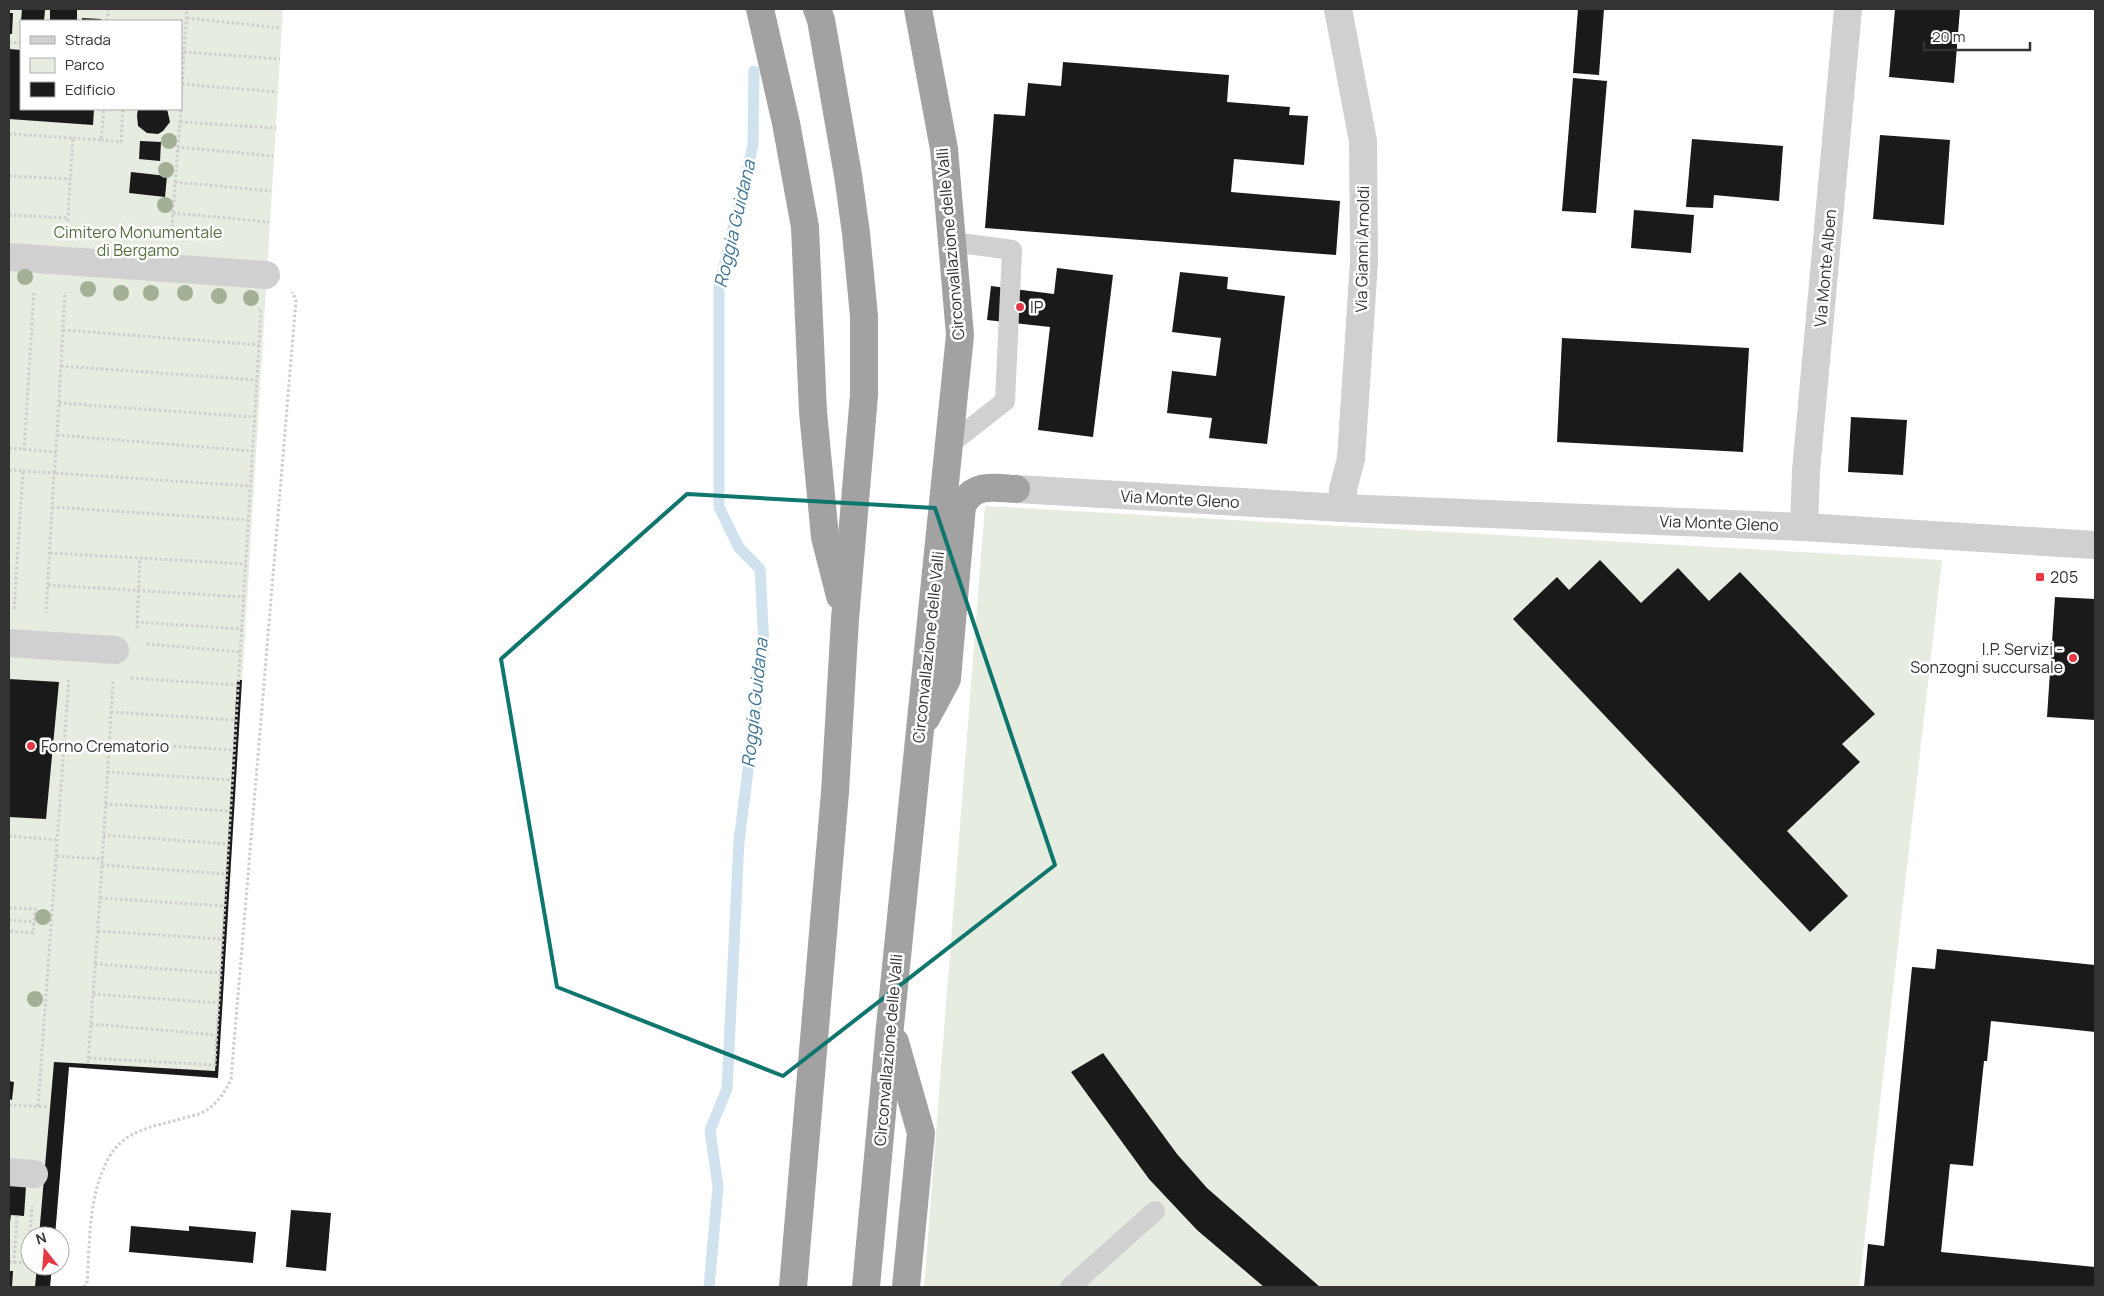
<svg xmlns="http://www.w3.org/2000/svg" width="2104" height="1296" font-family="Manrope,sans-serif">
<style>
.green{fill:#e6ecdf;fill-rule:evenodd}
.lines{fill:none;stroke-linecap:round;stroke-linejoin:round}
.stream{stroke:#cfe2ee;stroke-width:11}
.building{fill:#1a1a1a}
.path{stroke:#cdcdcd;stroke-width:3;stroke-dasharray:2.5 2.5;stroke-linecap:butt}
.service{stroke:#d0d0d0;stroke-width:20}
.pedestrian{stroke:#d0d0d0;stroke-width:28}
.minor{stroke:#d0d0d0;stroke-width:28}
.trunk{stroke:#a2a2a2;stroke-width:28}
.tree{fill:#a2b095}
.marked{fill:none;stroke:#0f766e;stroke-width:4;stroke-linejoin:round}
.poi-dot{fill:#e63946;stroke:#fff;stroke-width:2}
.labels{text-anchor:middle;stroke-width:5;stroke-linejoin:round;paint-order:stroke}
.park-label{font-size:16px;fill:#56703f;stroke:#fff}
.street-label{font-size:16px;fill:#333;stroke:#fff}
.poi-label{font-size:16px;fill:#333;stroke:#fff;text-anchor:start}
.water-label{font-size:18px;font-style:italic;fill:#3f7597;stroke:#fff}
</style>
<rect width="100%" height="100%" fill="#fff"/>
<g class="green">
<path d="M9,9H283L218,1078L69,1067L55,1236H30V1266H52L50,1287H9ZM21,21H181V109H21Z"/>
<path d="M985,506L1942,560L1859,1287H924Z"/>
</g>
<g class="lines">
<path class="stream" d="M709,1287L718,1187L710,1130L727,1089L739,841L764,646L760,569L739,548L719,507V287L753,145L754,71"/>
</g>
<g class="building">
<path d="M22,9L45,10L44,21H21Z"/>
<rect x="50" y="9" width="27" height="12"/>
<path d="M1578,9H1604L1599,75L1573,73Z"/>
<path d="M1895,9H1960L1954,83L1889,77Z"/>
<path d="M9,13H13L12,34H9Z"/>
<path d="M82,18L101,19V21H82Z"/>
<path d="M9,49L21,50V109H94L93,125L9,119Z"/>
<path d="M1063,62L1229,75L1227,102L1290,107L1289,115L1308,116L1304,165L1234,159L1231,192L1340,201L1336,255L985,228L994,114L1025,116L1028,83L1061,86Z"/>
<path d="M1573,78L1607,81L1596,213L1562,211Z"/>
<path d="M138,109H167L170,122L163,131L158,134L147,133L138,126L137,115Z"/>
<path d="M1880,135L1950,140L1944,225L1873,219Z"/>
<path d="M1692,139L1783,146L1779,201L1714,195L1713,208L1686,207Z"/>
<path d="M140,141L161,142L160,161L139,159Z"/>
<path d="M131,172L167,176L165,197L129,193Z"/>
<path d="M1634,210L1694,215L1691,253L1631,248Z"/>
<path d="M1057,268L1113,275L1093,437L1038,430L1050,327L987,320L991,286L1054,294Z"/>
<path d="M1180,272L1228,277L1227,289L1285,296L1267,444L1209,438L1212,418L1167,413L1172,371L1216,376L1221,338L1172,332Z"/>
<path d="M1562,338L1749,348L1743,452L1557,442Z"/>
<path d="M1851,417L1907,420L1903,475L1848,472Z"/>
<path d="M1600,560L1641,603L1678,568L1709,601L1740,572L1875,714L1842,744L1860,762L1787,831L1848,896L1810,932L1513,619L1557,577L1569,590Z"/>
<path d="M2055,597L2095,599V720L2047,717Z"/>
<path d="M9,679L59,682L46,819L9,817Z"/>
<path d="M237,680H242L218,1078L69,1067L55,1236H39L54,1062L215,1071Z"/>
<path d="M1937,949L2095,965V1032L1991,1021L1987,1061H1984L1973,1166L1950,1164L1941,1252L2095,1267V1287H1864L1868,1244L1884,1246L1912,967L1935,969Z"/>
<path d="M1103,1053L1177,1154L1207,1188L1320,1287H1264L1197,1230L1149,1179L1071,1072Z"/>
<path d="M9,1081L14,1082L12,1100L9,1099Z"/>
<path d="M9,1185L26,1186L24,1216L11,1215L10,1222H9Z"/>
<path d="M291,1210L331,1213L326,1271L286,1267Z"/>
<path d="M131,1226L189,1231V1226L256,1232L253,1263L129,1252Z"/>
<path d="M37,1266H52L50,1287H35Z"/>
<path d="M9,1271H13L12,1287H9Z"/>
</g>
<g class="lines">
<g class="path">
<path d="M187,18L281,28"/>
<path d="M107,21L108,9"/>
<path d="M9,42L21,43"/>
<path d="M184,52L280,59"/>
<path d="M182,84L277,92"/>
<path d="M181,99L187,9"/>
<path d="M180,122L276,128"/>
<path d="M9,134L73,138L70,179"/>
<path d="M73,138L101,140L104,109"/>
<path d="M101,140L121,142L123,109"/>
<path d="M177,147L273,156"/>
<path d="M9,176L70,179L68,218"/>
<path d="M175,182L271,191"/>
<path d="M173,213L269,222"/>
<path d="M9,215L68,218V229"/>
<path d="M171,237L181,109"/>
<path d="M63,330L259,345"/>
<path d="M61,366L257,380"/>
<path d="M59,403L254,417"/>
<path d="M57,435L252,451"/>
<path d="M9,448L56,452L54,473L250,486"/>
<path d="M24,450L34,291"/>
<path d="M56,452L65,292"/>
<path d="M9,470L23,471L14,610"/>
<path d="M23,471L54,473L46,613"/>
<path d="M52,507L248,520"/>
<path d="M50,553L246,564"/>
<path d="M48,585L244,597"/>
<path d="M136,622L242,629"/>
<path d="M137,628L140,558"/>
<path d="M147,644L241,652"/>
<path d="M131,678L237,685"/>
<path d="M111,712L235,720"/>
<path d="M109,742L233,750"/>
<path d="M107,772L231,780"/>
<path d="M105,804L229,811"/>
<path d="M103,835L228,844"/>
<path d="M9,836L58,840"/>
<path d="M57,856L103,859"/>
<path d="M102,865L226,874"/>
<path d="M100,898L224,906"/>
<path d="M9,908L35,909L33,933L9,931"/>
<path d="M9,920L35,922"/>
<path d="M98,931L222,939"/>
<path d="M95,964L220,973"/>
<path d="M93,994L219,1003"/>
<path d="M91,1024L217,1035"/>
<path d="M89,1058L215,1065L259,345L261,309H258"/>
<path d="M88,1063L100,898L113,682"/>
<path d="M9,1105L49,1107"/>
<path d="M38,1106L69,678"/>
<path d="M9,1113V1105"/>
<path d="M9,1262L28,1263L32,1206"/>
<path d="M14,1263L17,1215"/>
<path d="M84,1287L87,1284C90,1243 88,1198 107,1161C123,1129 153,1127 184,1118C191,1116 199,1115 205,1111C217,1104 226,1091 231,1079L296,300L292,292"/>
</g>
<g class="service">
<path d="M949,445L1005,401L1012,250L952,242"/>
<path d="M1070,1287L1155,1211"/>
</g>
<g class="pedestrian">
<path d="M9,257L266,275"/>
<path d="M9,643L115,650"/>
<path d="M9,1172L34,1174"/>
</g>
<g class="minor">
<path d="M1338,9L1363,141L1364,262L1351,459L1343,489V508"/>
<path d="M1016,489L1343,508L1804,527L2095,545"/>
<path d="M1804,527L1806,471L1848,9"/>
</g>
<g class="trunk">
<path d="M760,9L786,123L805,227L813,412L825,537L840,596"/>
<path d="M926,718L947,679L962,506C973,482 995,488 1016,489"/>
<path d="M895,1042L921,1133L906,1287"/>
<path d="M793,1287L835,792L845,619L864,395V316L856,233L848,175L821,20L817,9"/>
<path d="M866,1287L890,1026L960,335L944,149L918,9"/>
</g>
</g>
<g class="tree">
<circle cx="169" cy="141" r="8"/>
<circle cx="166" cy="170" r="8"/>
<circle cx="165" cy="205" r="8"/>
<circle cx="25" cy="277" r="8"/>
<circle cx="88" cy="289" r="8"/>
<circle cx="121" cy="293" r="8"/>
<circle cx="151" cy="293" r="8"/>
<circle cx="185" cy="293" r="8"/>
<circle cx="219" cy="296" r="8"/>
<circle cx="251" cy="298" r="8"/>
<circle cx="43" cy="917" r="8"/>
<circle cx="35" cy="999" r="8"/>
</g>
<path class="marked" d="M687,494L935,508L1055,865L783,1076L557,987L501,659Z"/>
<g class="poi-dot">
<circle cx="1020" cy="307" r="5"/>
<rect x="2035" y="572" width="10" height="10" rx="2.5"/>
<circle cx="2073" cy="658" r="5"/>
<circle cx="31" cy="746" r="5"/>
</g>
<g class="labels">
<g class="park-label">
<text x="138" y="238">Cimitero Monumentale<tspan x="138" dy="18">di Bergamo</tspan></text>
</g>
<g class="street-label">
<text transform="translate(950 244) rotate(-95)" y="6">Circonvallazione delle Valli</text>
<text transform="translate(1362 249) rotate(-89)" y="6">Via Gianni Arnoldi</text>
<text transform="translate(1825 268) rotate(-85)" y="6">Via Monte Alben</text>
<text transform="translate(1180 499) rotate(3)" y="6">Via Monte Gleno</text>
<text transform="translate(1719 523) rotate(2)" y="6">Via Monte Gleno</text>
<text transform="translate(928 647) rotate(-84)" y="6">Circonvallazione delle Valli</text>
<text transform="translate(888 1050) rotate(-85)" y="6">Circonvallazione delle Valli</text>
</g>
<g class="poi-label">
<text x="1030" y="313">IP</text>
<text x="2050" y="583">205</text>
<text x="2063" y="655" text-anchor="end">I.P. Servizi -<tspan x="2063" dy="18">Sonzogni succursale</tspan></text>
<text x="41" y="752">Forno Crematorio</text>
</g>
<g class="water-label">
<text transform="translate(735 224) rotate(-77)" y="6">Roggia Guidana</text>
<text transform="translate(755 703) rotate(-84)" y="6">Roggia Guidana</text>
</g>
</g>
<rect width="2104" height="1296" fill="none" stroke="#333333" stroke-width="20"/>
<rect x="20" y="20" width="162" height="90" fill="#ffffff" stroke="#adadad"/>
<rect x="30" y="36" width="25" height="8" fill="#d0d0d0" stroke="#adadad"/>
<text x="65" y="45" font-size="15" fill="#333333">Strada</text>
<rect x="30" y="58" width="25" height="15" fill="#e6ecdf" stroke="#adadad"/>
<text x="65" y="70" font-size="15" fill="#333333">Parco</text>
<rect x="30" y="82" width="25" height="15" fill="#1a1a1a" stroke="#adadad"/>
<text x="65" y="95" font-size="15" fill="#333333">Edificio</text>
<g transform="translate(45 1251) rotate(343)"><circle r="24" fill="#ffffff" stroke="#adadad"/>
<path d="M0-4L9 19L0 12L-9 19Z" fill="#e63946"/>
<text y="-8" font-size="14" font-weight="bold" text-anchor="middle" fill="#333333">N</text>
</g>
<path d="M1924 42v8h106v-8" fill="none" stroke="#333333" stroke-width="2.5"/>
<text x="1932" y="42" font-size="15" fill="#333333" stroke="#ffffff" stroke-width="4" paint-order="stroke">20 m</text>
</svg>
